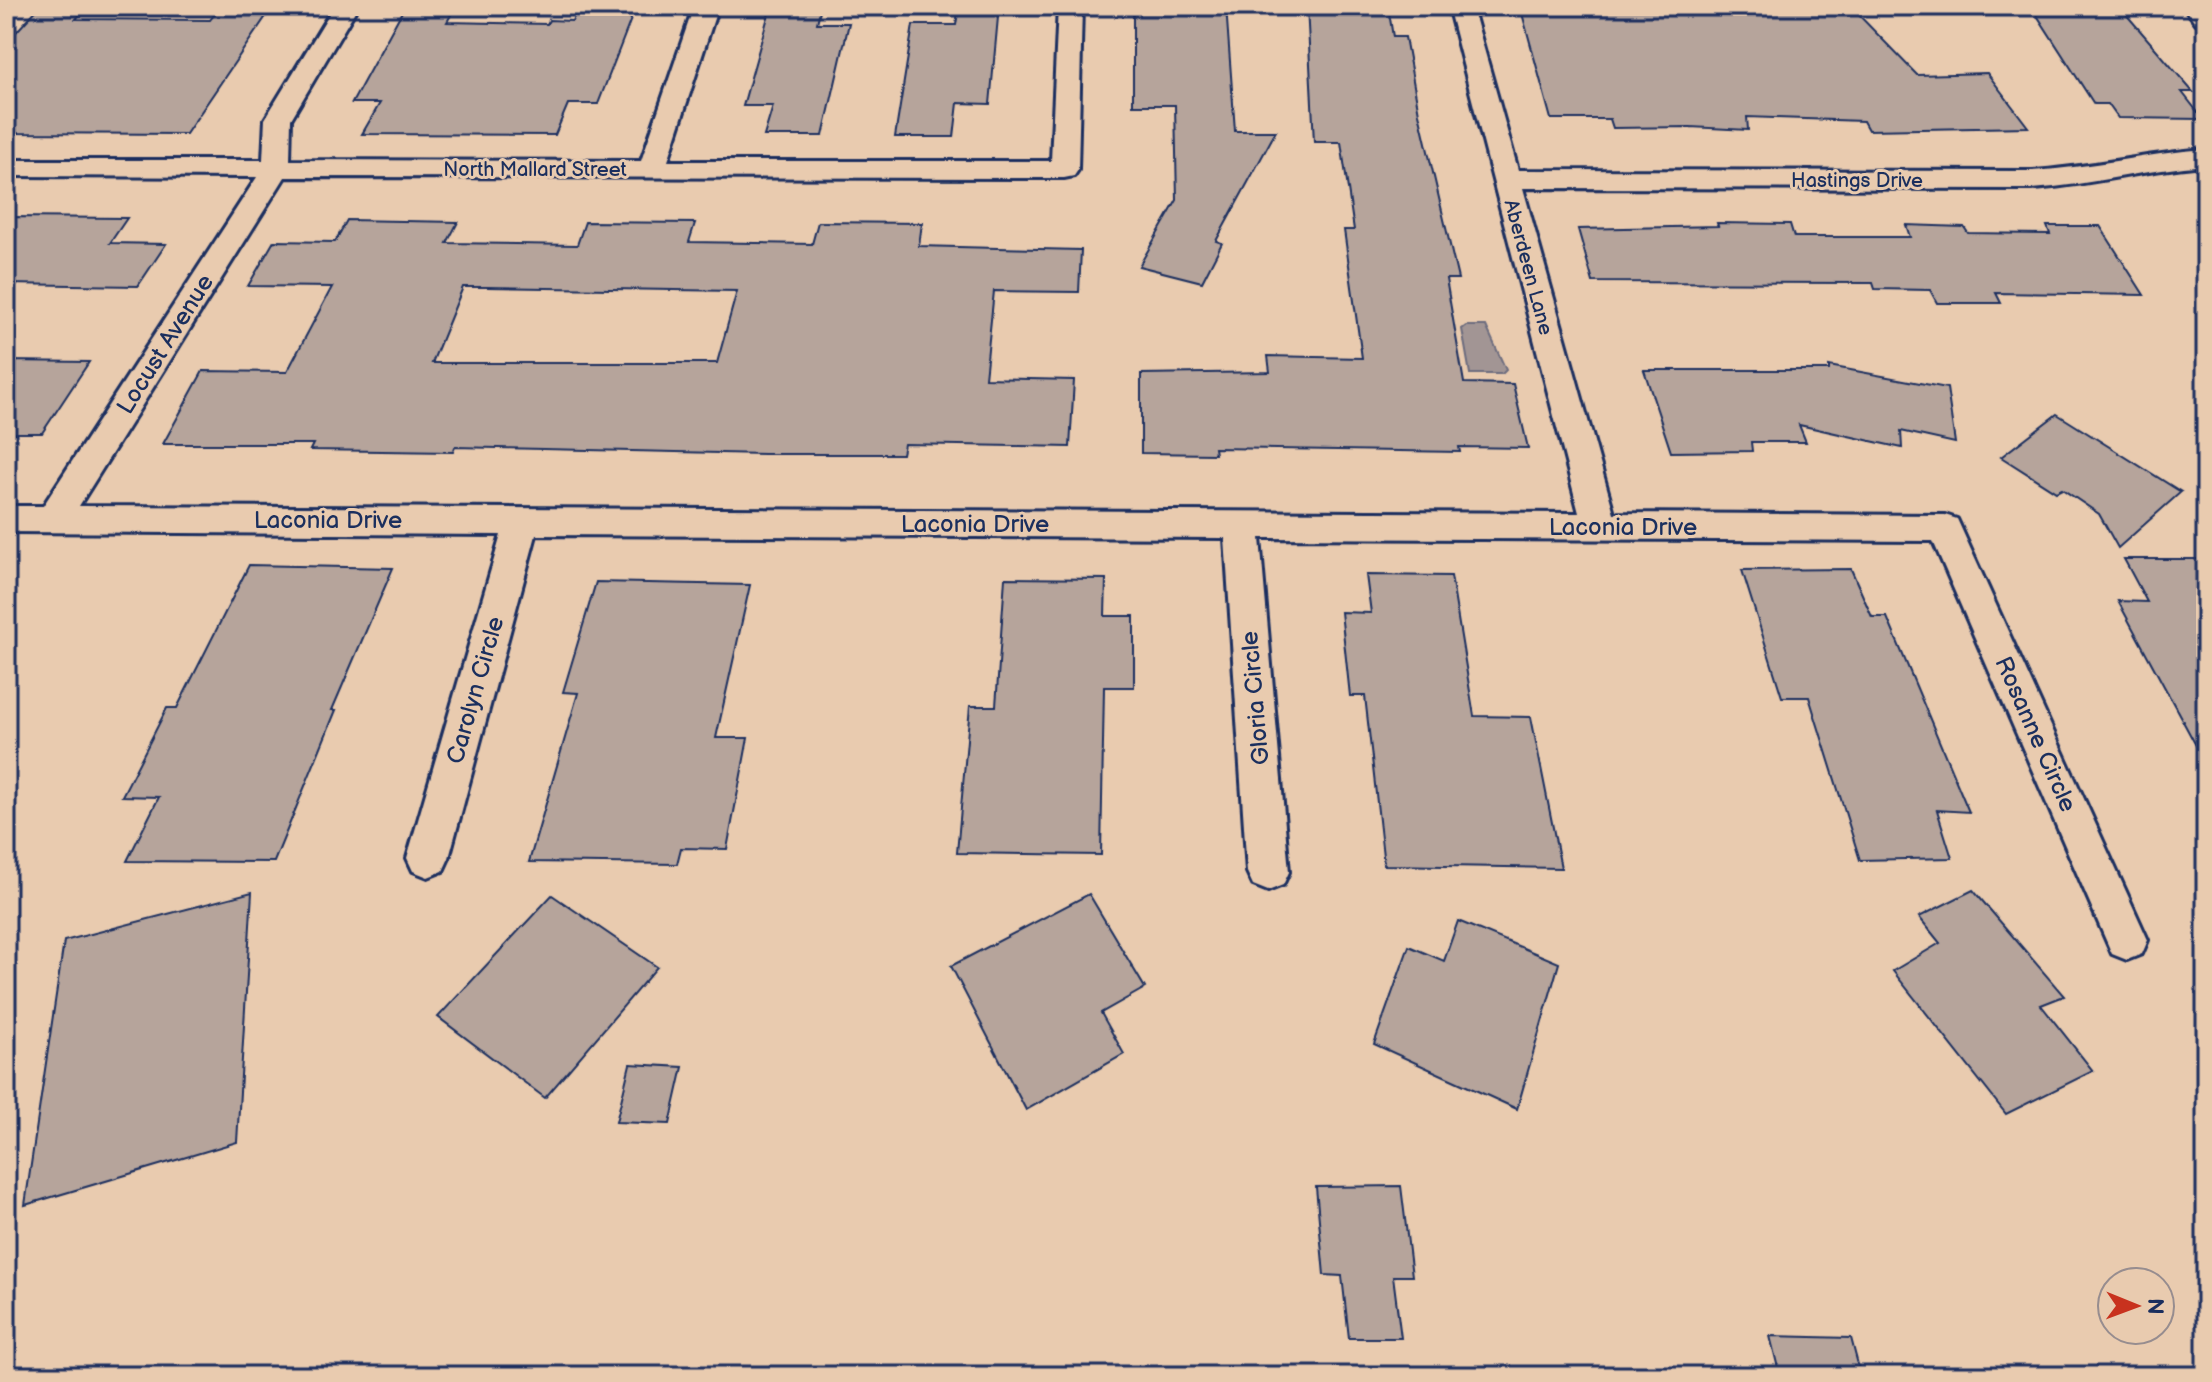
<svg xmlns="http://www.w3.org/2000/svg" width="2212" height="1382" font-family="'Balsamiq Sans',sans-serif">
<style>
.water{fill:#a29594;stroke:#6c6c7e;stroke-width:2}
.building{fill:#b6a49b;stroke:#1b2f5e;stroke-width:2;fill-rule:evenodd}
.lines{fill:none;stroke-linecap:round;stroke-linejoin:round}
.street-casing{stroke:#1b2f5e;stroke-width:6}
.secondary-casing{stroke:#1b2f5e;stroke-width:6}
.street{fill:#e9cbaf;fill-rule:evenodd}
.secondary{fill:#e9cbaf;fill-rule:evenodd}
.labels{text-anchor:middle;stroke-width:6;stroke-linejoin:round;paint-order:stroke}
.far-street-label{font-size:20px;fill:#1b2f5e;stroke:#e9cbaf}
.street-label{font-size:24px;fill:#1b2f5e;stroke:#e9cbaf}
</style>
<rect width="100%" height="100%" fill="#e9cbaf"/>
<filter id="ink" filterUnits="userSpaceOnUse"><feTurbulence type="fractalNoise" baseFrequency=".0125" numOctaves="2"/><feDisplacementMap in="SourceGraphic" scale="16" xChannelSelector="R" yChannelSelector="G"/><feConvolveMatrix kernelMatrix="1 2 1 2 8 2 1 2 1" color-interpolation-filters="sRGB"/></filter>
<g filter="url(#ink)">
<path class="water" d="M1466,326H1486L1506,370L1502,374H1470L1462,329Z"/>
<g class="building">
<path d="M40,6H87L76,19L210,20L221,6H273L186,134L6,133V43Z"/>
<path d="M405,6H456L447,22L547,24L549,20L572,21L579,6H636L598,104H568L555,135L362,134L380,103H352Z"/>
<path d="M771,6H821L817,23H849L823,136H764L773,106H743Z"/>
<path d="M959,6H999L990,104L958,103L954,137H895L913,25H956Z"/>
<path d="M1133,6H1226L1235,131H1276L1216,241L1222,243L1202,282L1139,266L1177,200L1175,105H1133Z"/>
<path d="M1307,6H1388L1393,37H1405L1419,113L1458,279H1446L1464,383L1513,384L1528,448L1459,447L1460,452L1214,448L1215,454L1141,453V374L1270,372L1268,356L1362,358L1344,230H1354L1341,142H1314Z"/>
<path d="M1520,6H1850L1917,75L1987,73L2028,127L1868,130L1863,121L1747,117L1748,130L1690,127L1613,128L1610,119H1551Z"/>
<path d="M2046,6H2119L2193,92H2182L2203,119L2118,118L2108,104H2094L2033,9L2049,10Z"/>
<path d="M6,217L127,218L110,243L166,244L138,286L6,284Z"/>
<path d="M347,220L458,222L447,243L577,245L585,222L695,223L689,242L812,244L818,222L922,223L919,246L1081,250L1079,292L994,291L985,378L1074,380L1070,447L904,444L902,454H764L455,447L453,452L310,450L313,444H163L203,371L287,372L332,287L248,286L274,241L335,242ZM463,287H487L737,291L717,363H432Z"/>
<path d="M1717,223L1790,224L1794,237H1910L1906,225L1964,227L1968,233L2050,234L2047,226H2100L2144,295L1996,293L2001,303H1937L1930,290L1875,289L1873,283L1593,282L1578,229L1718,226Z"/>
<path d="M6,361L89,362L42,433H6Z"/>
<path d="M1829,366L1947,388L1955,443L1901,431L1902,448L1799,425L1806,442H1751L1752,451L1671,452L1644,370H1829Z"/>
<path d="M2057,414L2181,492L2118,548L2099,514L2062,489L2056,492L2001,457Z"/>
<path d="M2124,559H2206V764L2118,601L2147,602Z"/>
<path d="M249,565L393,568L332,710H336L274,862L127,861L159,797L122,796L167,708H177Z"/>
<path d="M1851,569L1872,617H1887L1969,812L1937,810L1952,858L1860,860L1809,697H1782L1742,570Z"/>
<path d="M1366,575L1451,576L1474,716L1531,717L1561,868L1384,865L1365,696H1350L1341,612L1371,613Z"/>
<path d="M1005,578L1106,579L1105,616H1134V687H1104L1101,855L957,853L970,706H996Z"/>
<path d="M596,582L750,585L716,738H748L727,849L681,848L677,864L529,862L578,693L563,692Z"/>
<path d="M1973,890L2064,996L2041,1005L2093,1071L2006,1114L1893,971L1940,943L1919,917Z"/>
<path d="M252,892L237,1142L25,1205L64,941Z"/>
<path d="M1089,894L1145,988L1101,1013L1124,1054L1026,1110L951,966Z"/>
<path d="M552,895L657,967L545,1098L438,1017Z"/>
<path d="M1458,921L1559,963L1517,1109L1374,1044L1409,946L1444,961Z"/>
<path d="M630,1064L683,1067L670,1124L616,1122Z"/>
<path d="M1401,1186L1412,1276H1393L1401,1338H1349L1342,1276L1324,1275L1316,1187Z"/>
<path d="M1770,1336L1851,1338L1861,1376H1780Z"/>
</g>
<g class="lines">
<defs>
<path id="street" d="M334,6H358L291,119L290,160L641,161L694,6H718L668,161H1051L1058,6H1082L1078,170L1074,176L1064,178L285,177L79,506L1579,513L1448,6H1472L1518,170L2032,171C2091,168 2147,153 2206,149V165C2147,169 2091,185 2032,189L1523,188L1614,513L1945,515L1957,519L2148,940L2142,954L2127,960L2112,954L1933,541L1260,538L1289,872L1283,885L1268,891L1253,885L1247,872L1225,538L536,535L449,858L443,871L428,877L413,871L407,858L501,535L6,532V506H43L257,177L6,176V160H263L265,119Z"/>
<path id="secondary" d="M2183,6H2206V26L2196,23Z"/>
</defs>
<use href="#street" class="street-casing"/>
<use href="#secondary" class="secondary-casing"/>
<use href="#street" class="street"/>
<use href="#secondary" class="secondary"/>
</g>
</g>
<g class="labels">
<g class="far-street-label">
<text x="535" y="176">North Mallard Street</text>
<text x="1857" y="187">Hastings Drive</text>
<text transform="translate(1529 267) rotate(75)" y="7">Aberdeen Lane</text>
</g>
<g class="street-label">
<text transform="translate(165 344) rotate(-58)" y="8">Locust Avenue</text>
<text x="328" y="528">Laconia Drive</text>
<text x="975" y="532">Laconia Drive</text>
<text x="1623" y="535">Laconia Drive</text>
<text transform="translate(475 690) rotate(-74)" y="8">Carolyn Circle</text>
<text transform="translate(1255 698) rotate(-95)" y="8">Gloria Circle</text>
<text transform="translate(2036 734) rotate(66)" y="8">Rosanne Circle</text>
</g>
</g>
<rect width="2212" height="1382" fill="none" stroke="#e9cbaf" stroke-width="32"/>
<rect x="16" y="16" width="2180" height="1350" fill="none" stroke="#1b2f5e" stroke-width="3" filter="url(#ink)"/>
<g transform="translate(2136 1306) rotate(91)"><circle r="38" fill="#e9cbaf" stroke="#978d8f" stroke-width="2"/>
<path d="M0-6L14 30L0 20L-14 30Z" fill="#c8321e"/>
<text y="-12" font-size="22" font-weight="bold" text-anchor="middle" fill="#1b2f5e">N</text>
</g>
</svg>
